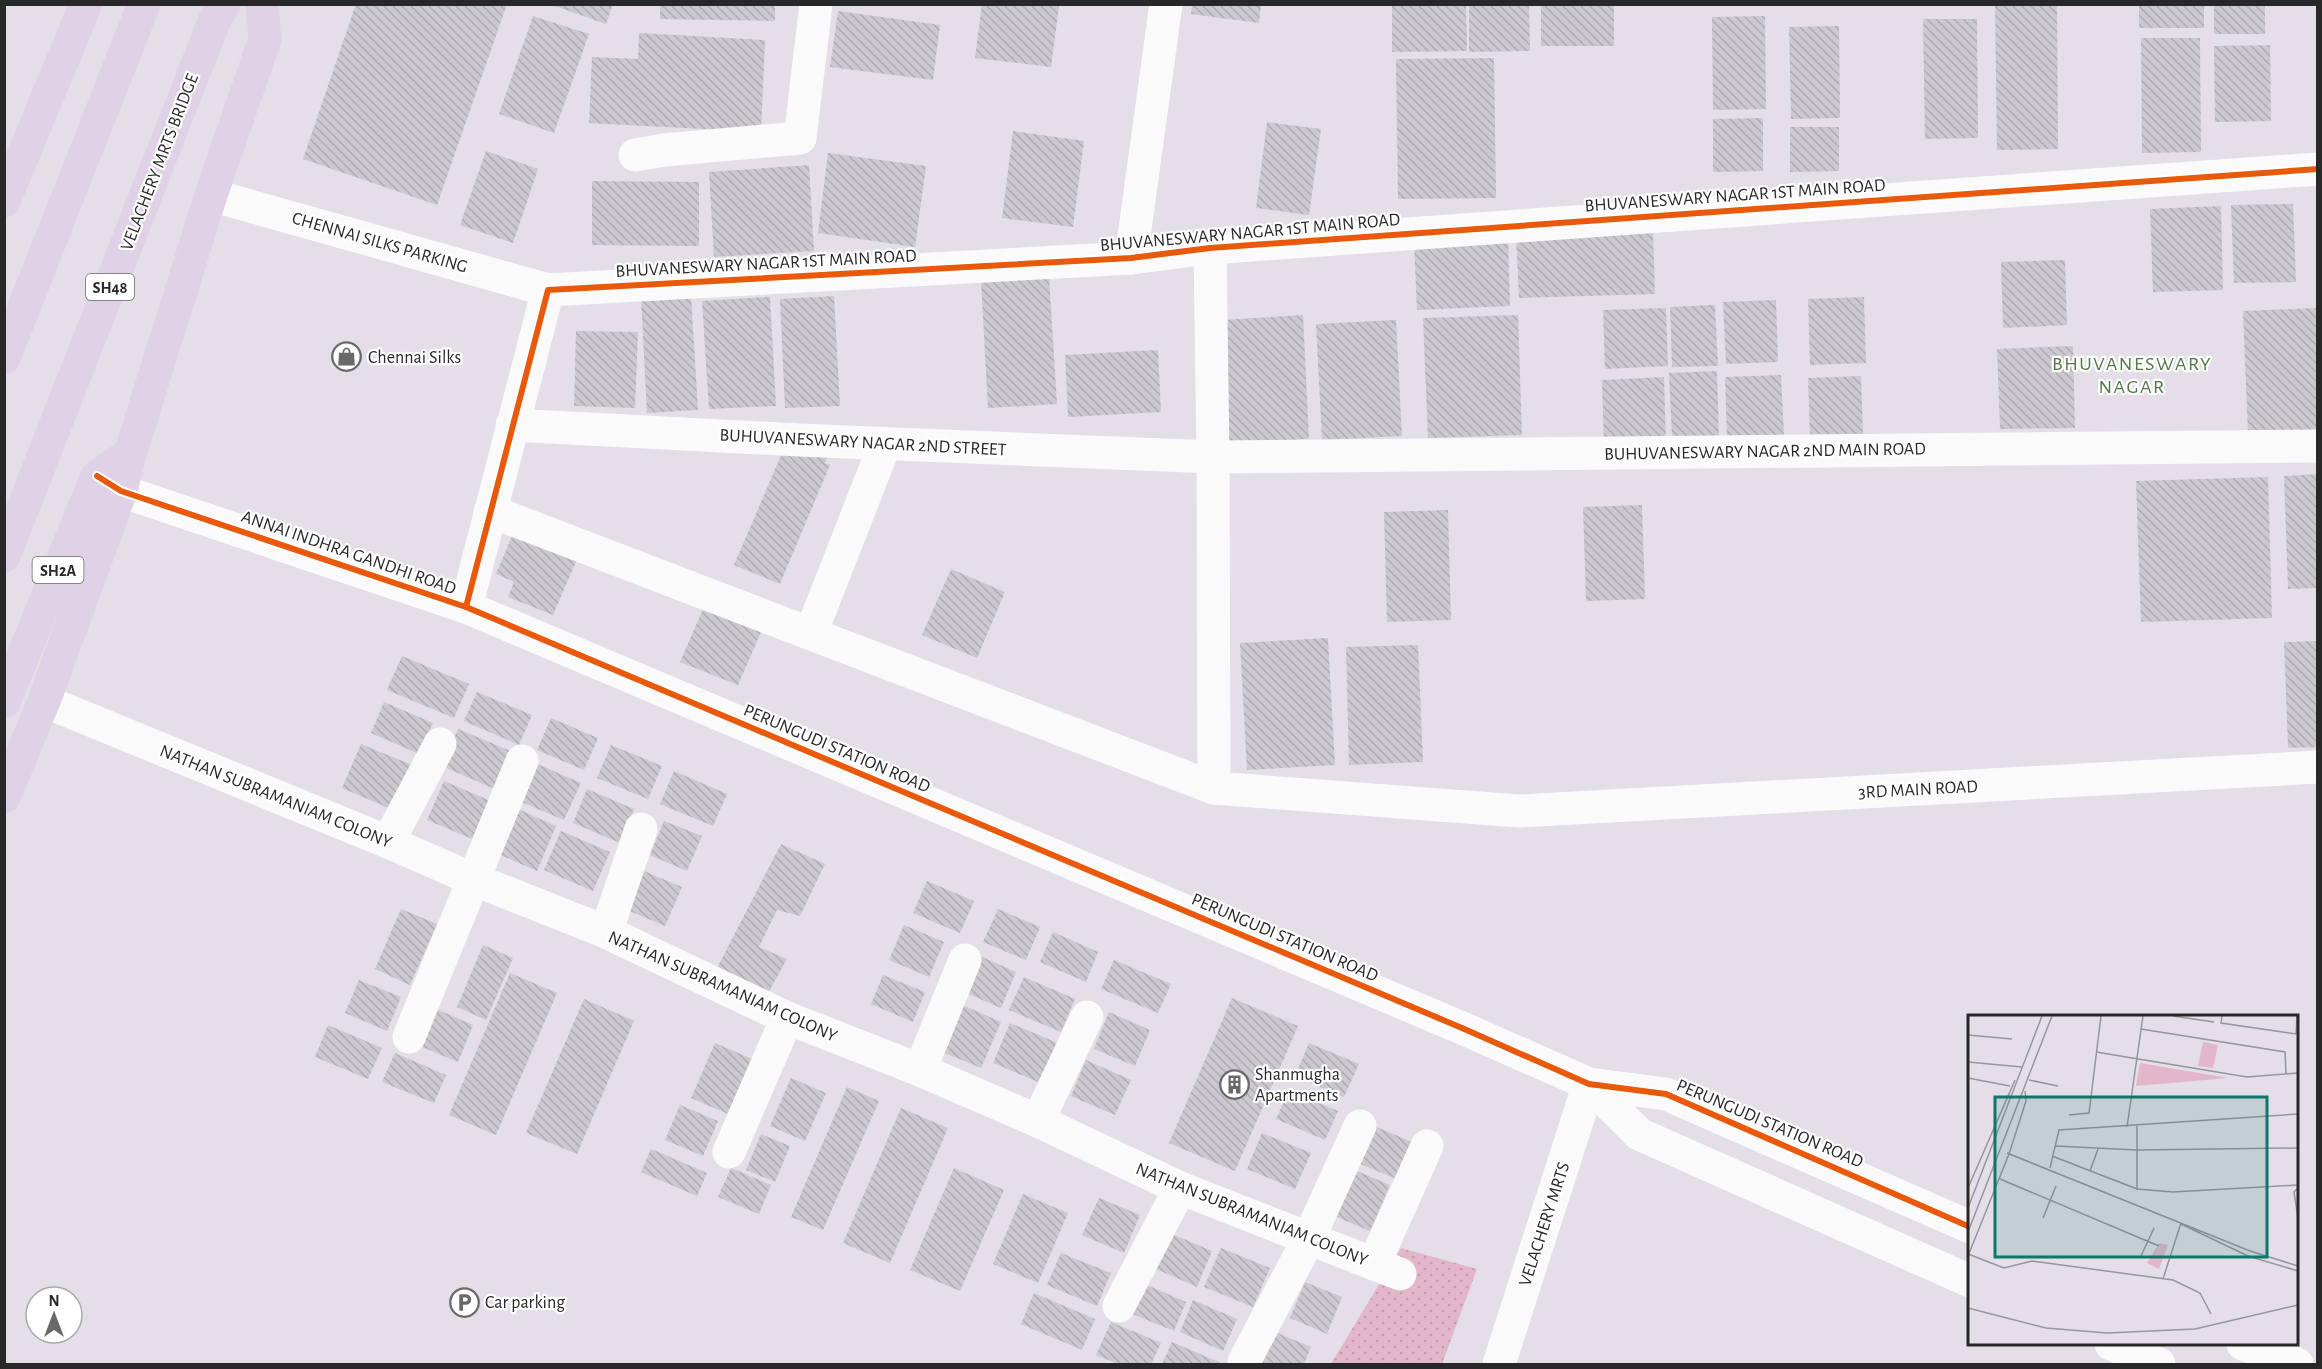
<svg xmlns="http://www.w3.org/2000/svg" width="2322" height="1369" font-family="'Alegreya Sans',sans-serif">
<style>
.green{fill:url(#green-dots)}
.building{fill:url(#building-back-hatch)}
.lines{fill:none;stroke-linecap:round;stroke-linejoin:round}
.minor{stroke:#fbfafb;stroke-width:33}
.major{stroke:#e0d2e6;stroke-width:33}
.cycleway-casing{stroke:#fff;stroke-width:10}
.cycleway{stroke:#e8590c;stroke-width:6}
.labels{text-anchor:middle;stroke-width:4.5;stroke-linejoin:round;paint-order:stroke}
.shield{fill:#fff;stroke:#686868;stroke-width:1.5}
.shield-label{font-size:16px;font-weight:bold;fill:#282828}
.street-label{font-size:18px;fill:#282828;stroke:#fff}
.poi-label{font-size:18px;fill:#282828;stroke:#fff;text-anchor:start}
.neighbourhood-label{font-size:20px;letter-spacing:1.5px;fill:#527949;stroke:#fff}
.inset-road{fill:none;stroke:#98959b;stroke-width:1.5}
.view{fill:#0f766e;fill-opacity:0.15;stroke:#0f766e;stroke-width:3}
.inset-edge{fill:none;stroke:#282828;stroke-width:3}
</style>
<defs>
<pattern id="green-dots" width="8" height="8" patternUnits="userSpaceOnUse" patternTransform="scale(1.5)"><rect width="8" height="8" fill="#e3b6c9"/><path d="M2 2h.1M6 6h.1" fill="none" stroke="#c39cad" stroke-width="1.8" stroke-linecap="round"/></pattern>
<pattern id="building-back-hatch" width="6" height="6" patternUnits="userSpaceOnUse" patternTransform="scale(1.5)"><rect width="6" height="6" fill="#ccc8cf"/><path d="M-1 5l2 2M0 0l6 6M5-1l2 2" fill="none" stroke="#afacb2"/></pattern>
</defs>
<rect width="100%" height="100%" fill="#e3dee7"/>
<path class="green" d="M1401,1248L1477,1269L1442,1364H1331Z"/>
<g class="building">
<path d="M356,4H507L437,205L303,159Z"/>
<path d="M549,4H613L606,24Z"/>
<path d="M660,4H775V21L660,19Z"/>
<path d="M982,4L1059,6L1051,67L975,58Z"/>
<path d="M1192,4H1261L1259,23L1191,14Z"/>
<path d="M1392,4H1466L1467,51L1392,52Z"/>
<path d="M1469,4H1529L1530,51L1469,52Z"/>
<rect x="1541" y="4" width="73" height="42"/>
<path d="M1995,4H2057L2058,149L1997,150Z"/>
<rect x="2139" y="4" width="65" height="24"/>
<rect x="2214" y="4" width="51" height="30"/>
<path d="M838,11L940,25L933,80L830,67Z"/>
<path d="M533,16L589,34L554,133L499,114Z"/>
<path d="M1765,16L1766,109L1713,110L1712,17Z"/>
<path d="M1923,19H1977L1978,138L1925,139Z"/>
<path d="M1839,26L1840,118L1791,119L1789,27Z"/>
<path d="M639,33L765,40L761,132L589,123L592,57L638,59Z"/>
<path d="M2141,38H2200L2201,152L2142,153Z"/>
<path d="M2270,45L2271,121L2215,122L2214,46Z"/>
<path d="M1494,58L1496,198L1398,199L1396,59Z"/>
<path d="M1763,118V171L1713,172V119Z"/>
<path d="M1267,122L1321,129L1309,215L1256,208Z"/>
<path d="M1790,127H1839V171L1790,172Z"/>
<path d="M1013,131L1084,141L1073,227L1002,218Z"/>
<path d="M486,151L538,169L513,243L460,225Z"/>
<path d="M828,153L926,166L915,247L818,233Z"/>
<path d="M809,165L814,251L714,257L709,172Z"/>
<path d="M592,181L699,182V246L592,245Z"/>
<path d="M2293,204L2296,282L2234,283L2231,205Z"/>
<path d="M2221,206L2223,290L2153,292L2150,209Z"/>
<path d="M1653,231L1655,294L1519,298L1516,235Z"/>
<path d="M1508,239L1510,306L1417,310L1414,242Z"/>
<path d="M2065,260L2067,325L2003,328L2001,262Z"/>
<path d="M1049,277L1057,404L988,408L981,281Z"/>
<path d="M691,295L698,410L647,413L641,298Z"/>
<path d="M834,296L840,406L785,408L780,299Z"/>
<path d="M770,297L776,406L709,409L702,301Z"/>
<path d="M1864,297L1866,363L1810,365L1808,299Z"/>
<path d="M1776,300L1778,362L1726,364L1723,302Z"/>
<path d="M1715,305L1718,366L1672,367L1670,307Z"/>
<path d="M1666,308L1668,366L1605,369L1603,310Z"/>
<path d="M2318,308V432L2248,434L2243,311Z"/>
<path d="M1303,315L1309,439L1229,443L1223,320Z"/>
<path d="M1518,315L1522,435L1428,438L1423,318Z"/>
<path d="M1396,320L1402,436L1322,440L1316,324Z"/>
<path d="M576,331L638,332L635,408L574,406Z"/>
<path d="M2073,346L2075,428L2000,429L1997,349Z"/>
<path d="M1158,350L1161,412L1068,417L1065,355Z"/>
<path d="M1717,371L1719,438L1672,439L1669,373Z"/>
<path d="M1781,375L1784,436L1727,438L1725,377Z"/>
<path d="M1861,376L1863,436L1810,437L1808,378Z"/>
<path d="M1664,377L1666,444L1604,446L1602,380Z"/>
<path d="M783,451L828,456L825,463L830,465L780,584L734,565Z"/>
<path d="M2318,474V588L2288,589L2284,476Z"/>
<path d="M2268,477L2272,618L2141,622L2136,481Z"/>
<path d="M1642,505L1645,599L1586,601L1583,507Z"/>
<path d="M1448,510L1451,620L1387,622L1384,512Z"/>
<path d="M517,524L581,550L553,615L508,597L514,582L496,574Z"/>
<path d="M951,569L1005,592L977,658L922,635Z"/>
<path d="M707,600L749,627L761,632L738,685L680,662Z"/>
<path d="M1328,638L1335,765L1247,770L1240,643Z"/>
<path d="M2318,641V747L2288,748L2284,642Z"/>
<path d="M1418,645L1423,762L1349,765L1346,647Z"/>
<path d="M402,656L469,684L454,718L387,690Z"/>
<path d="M477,692L532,715L519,745L464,721Z"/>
<path d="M384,702L433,723L419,754L371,733Z"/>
<path d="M551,718L598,738L584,770L537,750Z"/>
<path d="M458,729L513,752L497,790L442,766Z"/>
<path d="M361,744L412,765L393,810L342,788Z"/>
<path d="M611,745L662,766L648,799L597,778Z"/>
<path d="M535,763L581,783L564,820L519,801Z"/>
<path d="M674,771L727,794L713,826L660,804Z"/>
<path d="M444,781L493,802L477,841L427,820Z"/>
<path d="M587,789L634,809L620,843L573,823Z"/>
<path d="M518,809L556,826L537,871L498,854Z"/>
<path d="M664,821L702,836L687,871L650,855Z"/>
<path d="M561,831L610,852L593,891L544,870Z"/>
<path d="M781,844L825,864L800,916L777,910L759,947L787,959L767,995L716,970Z"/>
<path d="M644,871L682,887L665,926L627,910Z"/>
<path d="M927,881L974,901L960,933L913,913Z"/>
<path d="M401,909L437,924L410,985L375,969Z"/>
<path d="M998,909L1040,927L1026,960L983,942Z"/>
<path d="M904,925L944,942L929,977L889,960Z"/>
<path d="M1053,932L1098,952L1086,982L1040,962Z"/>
<path d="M483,945L513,958L486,1020L457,1007Z"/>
<path d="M980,956L1016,972L1001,1008L964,992Z"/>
<path d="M1114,960L1171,984L1158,1013L1101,989Z"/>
<path d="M510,973L557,993L496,1135L449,1115Z"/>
<path d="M883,975L925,992L913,1022L871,1004Z"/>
<path d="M1024,977L1075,999L1061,1032L1009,1010Z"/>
<path d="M359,980L401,997L387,1031L345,1013Z"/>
<path d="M1232,998L1298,1026L1235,1171L1169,1143Z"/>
<path d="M584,999L634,1021L577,1154L526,1133Z"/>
<path d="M960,1004L1001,1022L981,1068L940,1051Z"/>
<path d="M434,1008L473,1025L458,1062L417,1045Z"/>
<path d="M1109,1012L1150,1030L1135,1066L1094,1049Z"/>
<path d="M1010,1023L1060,1044L1043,1084L993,1063Z"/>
<path d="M328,1025L382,1048L368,1079L315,1057Z"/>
<path d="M715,1043L759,1062L735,1117L691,1098Z"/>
<path d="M1309,1043L1359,1064L1344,1097L1295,1076Z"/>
<path d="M395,1053L446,1075L434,1103L382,1082Z"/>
<path d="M1086,1060L1131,1080L1115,1115L1071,1096Z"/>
<path d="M791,1078L826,1093L805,1141L770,1126Z"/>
<path d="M847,1087L879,1101L823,1230L791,1217Z"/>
<path d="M1289,1090L1338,1111L1325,1140L1276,1119Z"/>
<path d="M680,1105L718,1121L703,1156L665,1140Z"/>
<path d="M901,1108L948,1128L890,1263L843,1243Z"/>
<path d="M1367,1123L1417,1144L1401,1181L1351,1160Z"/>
<path d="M1262,1133L1311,1153L1295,1189L1247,1169Z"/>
<path d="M761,1134L790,1146L775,1182L746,1170Z"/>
<path d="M651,1149L707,1173L697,1196L641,1172Z"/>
<path d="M731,1168L771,1185L759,1214L718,1197Z"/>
<path d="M954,1168L1004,1190L960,1291L910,1270Z"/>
<path d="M1350,1168L1390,1185L1370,1231L1330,1214Z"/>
<path d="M1023,1194L1068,1213L1038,1283L993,1264Z"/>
<path d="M1099,1198L1140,1215L1124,1253L1082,1235Z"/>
<path d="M1172,1234L1212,1251L1197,1287L1156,1269Z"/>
<path d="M1221,1248L1270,1268L1253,1307L1204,1287Z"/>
<path d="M1061,1253L1111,1273L1097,1306L1047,1285Z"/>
<path d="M1140,1282L1186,1302L1174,1331L1127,1312Z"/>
<path d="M1305,1282L1342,1297L1327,1334L1290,1318Z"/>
<path d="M1034,1293L1095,1319L1082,1350L1021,1324Z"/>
<path d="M1193,1300L1237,1319L1223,1351L1180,1332Z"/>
<path d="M1111,1322L1161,1343L1151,1364H1118L1096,1355Z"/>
<path d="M1273,1331L1311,1347L1304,1364H1266L1259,1362Z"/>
<path d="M1172,1342L1223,1364H1162Z"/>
</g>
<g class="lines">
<g class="minor">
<path d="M635,155L664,150L800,138L816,4"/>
<path d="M211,195L548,290L1131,258L1210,248L2318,169"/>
<path d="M1210,248L1213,457L1214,788L1519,811L2318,767"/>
<path d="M1131,258L1166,4"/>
<path d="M512,425L799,440L1213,457L2318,446"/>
<path d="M97,476L121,491L466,607L1462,1028L1589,1084L1666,1094L1970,1227"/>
<path d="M490,511L1214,788"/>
<path d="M466,607L548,290"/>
<path d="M811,633L885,444"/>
<path d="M44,701L388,842L475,880L606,932L787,1018L920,1070L1038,1121L1180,1188L1400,1274"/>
<path d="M388,842L440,744"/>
<path d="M606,932L641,829"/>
<path d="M409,1037L522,761"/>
<path d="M920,1070L965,960"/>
<path d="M1589,1084L1639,1134L1970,1281"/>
<path d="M1038,1121L1087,1017"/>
<path d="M729,1152L787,1018"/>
<path d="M1374,1264L1427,1146"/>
<path d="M1119,1306L1180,1188"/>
<path d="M2111,1344L2159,1364"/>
<path d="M2243,1344L2297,1364"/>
<path d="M1244,1362L1309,1238L1360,1126"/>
<path d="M1499,1364L1589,1084"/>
</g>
<g class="major">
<path d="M4,201L86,4"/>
<path d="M4,358L144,4"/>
<path d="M4,556L215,19L224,4"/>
<path d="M4,702L97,476L130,454"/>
<path d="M4,797L44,701L121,491L130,454L211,195L265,39L262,4"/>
</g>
<defs>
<g id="cycleway">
<path d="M97,476L121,491L466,607L1462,1028L1589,1084L1666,1094L1970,1227"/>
<path d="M466,607L548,290L1131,258L1210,248L2318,169"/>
</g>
</defs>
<use href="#cycleway" class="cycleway-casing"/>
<use href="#cycleway" class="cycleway"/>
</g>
<defs>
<symbol id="shop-ring" viewBox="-11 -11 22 22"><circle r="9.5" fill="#fff" stroke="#69686b" stroke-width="1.5"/><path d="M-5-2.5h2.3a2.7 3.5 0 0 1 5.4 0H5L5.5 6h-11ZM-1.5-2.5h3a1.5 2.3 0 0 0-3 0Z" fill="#69686b"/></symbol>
<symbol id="building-ring" viewBox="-11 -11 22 22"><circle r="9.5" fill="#fff" stroke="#69686b" stroke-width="1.5"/><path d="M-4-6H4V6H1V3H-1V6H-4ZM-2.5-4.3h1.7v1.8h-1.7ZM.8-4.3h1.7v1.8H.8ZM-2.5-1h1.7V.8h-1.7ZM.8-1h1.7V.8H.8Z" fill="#69686b"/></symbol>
<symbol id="parking-ring" viewBox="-11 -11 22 22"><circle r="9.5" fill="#fff" stroke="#69686b" stroke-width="1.5"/><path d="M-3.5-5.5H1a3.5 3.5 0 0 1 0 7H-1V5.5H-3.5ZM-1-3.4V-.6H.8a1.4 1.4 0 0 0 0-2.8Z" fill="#69686b"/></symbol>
</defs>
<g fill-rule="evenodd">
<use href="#shop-ring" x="330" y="340" width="33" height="33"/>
<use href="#building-ring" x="1218" y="1068" width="33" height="33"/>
<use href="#parking-ring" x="448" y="1286" width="33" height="33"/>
</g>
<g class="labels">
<g class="shield">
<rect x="86" y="274" width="48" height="26" rx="4.5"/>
<rect x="32.5" y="557" width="51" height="26" rx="4.5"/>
</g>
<g class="shield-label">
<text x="110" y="293">SH48</text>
<text x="58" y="576">SH2A</text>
</g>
<g class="street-label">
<text transform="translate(159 162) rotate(-69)" y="6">VELACHERY MRTS BRIDGE</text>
<text transform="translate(1735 195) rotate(-4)" y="6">BHUVANESWARY NAGAR 1ST MAIN ROAD</text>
<text transform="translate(1250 232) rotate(-5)" y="6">BHUVANESWARY NAGAR 1ST MAIN ROAD</text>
<text transform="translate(380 242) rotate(16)" y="6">CHENNAI SILKS PARKING</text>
<text transform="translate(766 263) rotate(-3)" y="6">BHUVANESWARY NAGAR 1ST MAIN ROAD</text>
<text transform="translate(863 442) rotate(3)" y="6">BUHUVANESWARY NAGAR 2ND STREET</text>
<text transform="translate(1765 451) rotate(-1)" y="6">BUHUVANESWARY NAGAR 2ND MAIN ROAD</text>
<text transform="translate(349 552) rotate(19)" y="6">ANNAI INDHRA GANDHI ROAD</text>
<text transform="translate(837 748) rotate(23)" y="6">PERUNGUDI STATION ROAD</text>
<text transform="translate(1918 789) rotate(-3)" y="6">3RD MAIN ROAD</text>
<text transform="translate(276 796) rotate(22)" y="6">NATHAN SUBRAMANIAM COLONY</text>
<text transform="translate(1285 937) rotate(23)" y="6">PERUNGUDI STATION ROAD</text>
<text transform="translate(723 986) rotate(24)" y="6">NATHAN SUBRAMANIAM COLONY</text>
<text transform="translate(1770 1123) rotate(23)" y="6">PERUNGUDI STATION ROAD</text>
<text transform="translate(1252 1214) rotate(22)" y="6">NATHAN SUBRAMANIAM COLONY</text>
<text transform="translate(1544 1224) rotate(-72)" y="6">VELACHERY MRTS</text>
</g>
<g class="poi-label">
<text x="368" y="363">Chennai Silks</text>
<text x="1255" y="1080">Shanmugha<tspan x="1255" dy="21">Apartments</tspan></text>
<text x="485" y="1308">Car parking</text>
</g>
<g class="neighbourhood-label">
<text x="2132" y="370">BHUVANESWARY<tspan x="2132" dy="23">NAGAR</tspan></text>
</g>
</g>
<g transform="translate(1968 1015)">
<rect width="330" height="330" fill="#e3dee7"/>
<path d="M235,27L250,30L245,53L230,51ZM172,48L260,63L168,71ZM191,228L200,230L191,254L179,248Z" fill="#e3b6c9"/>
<path class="inset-road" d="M205,1L246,7M254,1L253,8L328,19L329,1M173,14L317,37L318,59M0,20L44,24M128,37L279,62L330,58M0,47L54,52M0,63L42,71M61,65L90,71M101,100L121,98L133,1M169,111V174L205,177L330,170M159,112L175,1M87,131L169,135L330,133M39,138L282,236L330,251M84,141L169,174M82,153L91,115L330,99M122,156L130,134M32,164L191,231M0,173L47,65M330,173L326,177L330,203M0,193L74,1M75,203L88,171M213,209L280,241L330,256M0,217L84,1M0,239L36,253L64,246L205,265L232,278L243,299M0,241L41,139L58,86L57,76M173,241L186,213M195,264L213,208M0,293L78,313L139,318L227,314L330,290"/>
<path class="view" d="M27,82H299V242H27Z"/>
<rect width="330" height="330" class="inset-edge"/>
</g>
<rect width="2322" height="1369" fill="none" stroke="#282828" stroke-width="12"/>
<g transform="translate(54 1315)"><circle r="28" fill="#ffffff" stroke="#a9a9a9" stroke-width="1.5"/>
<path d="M0-4.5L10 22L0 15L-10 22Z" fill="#69686b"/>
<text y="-9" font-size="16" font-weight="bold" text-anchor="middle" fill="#282828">N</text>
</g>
</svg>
